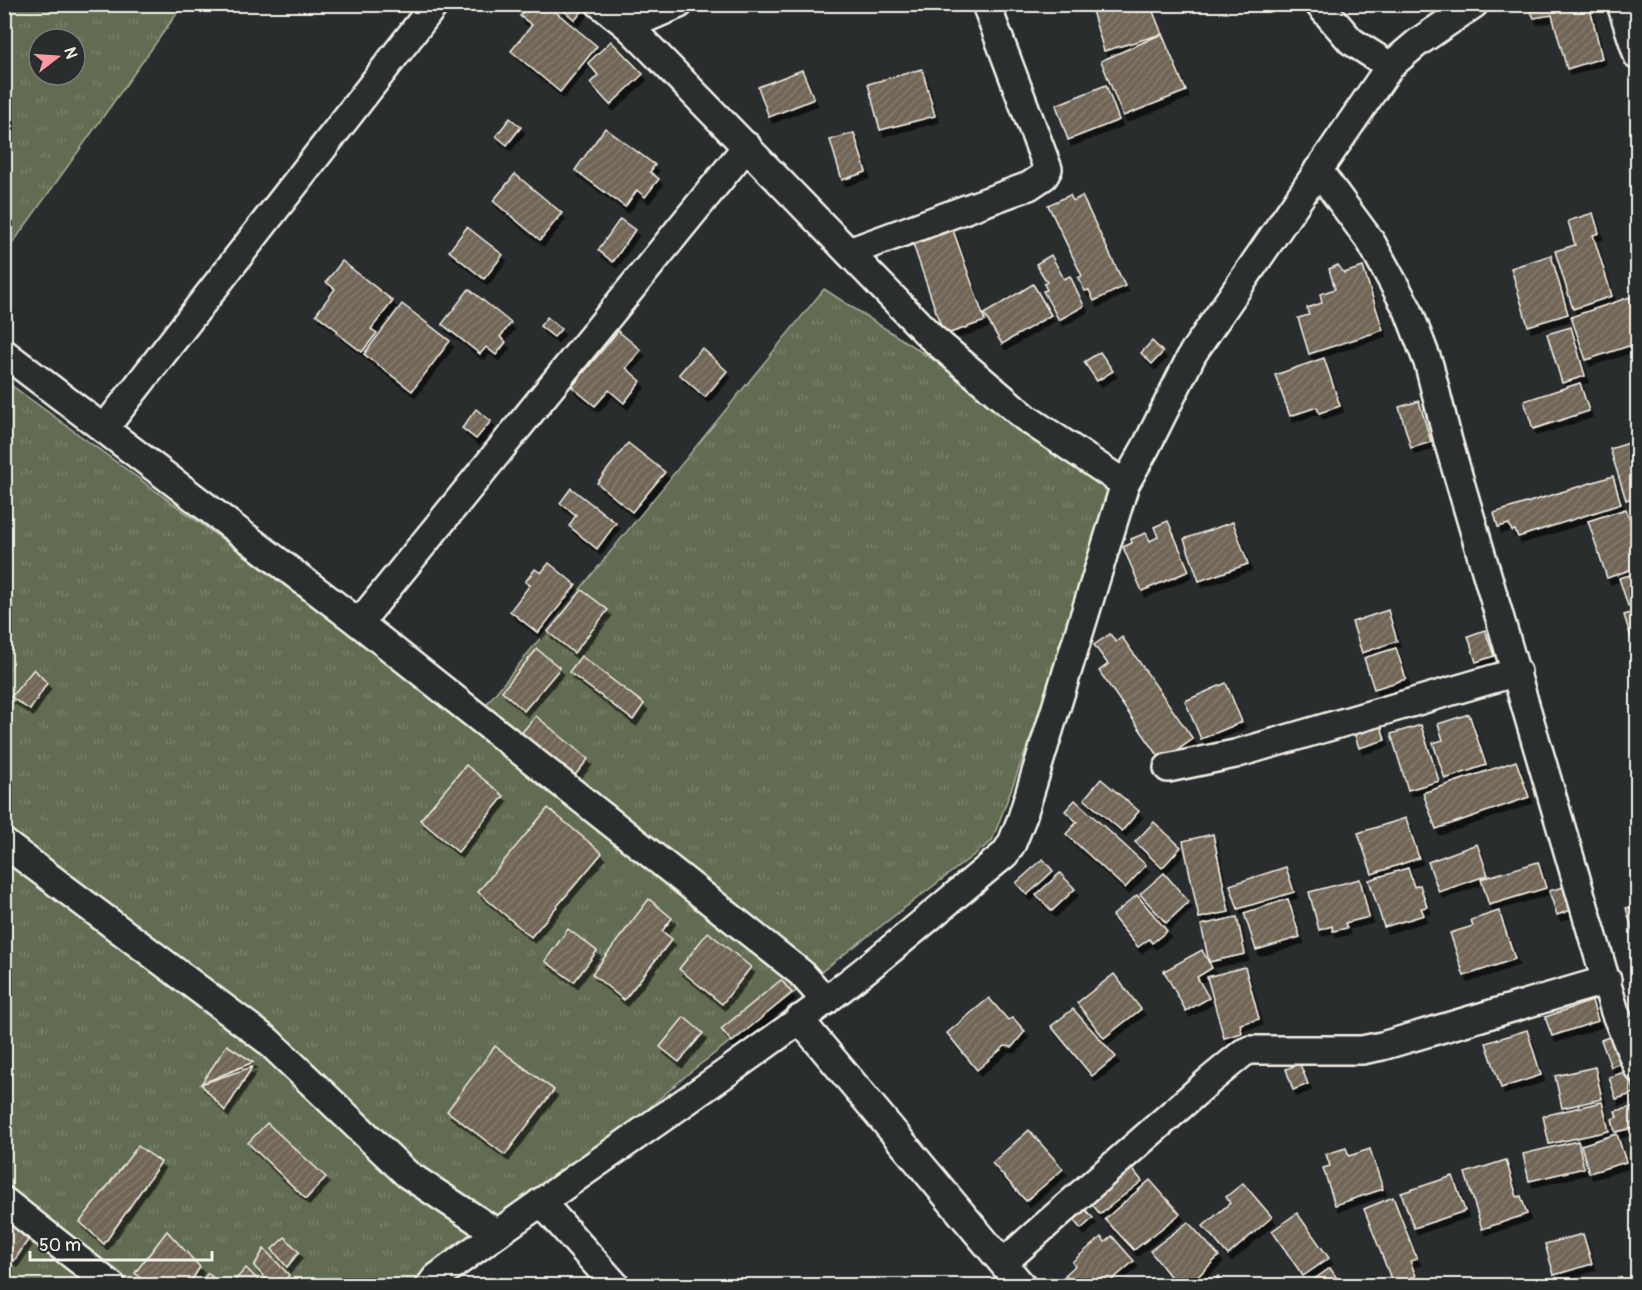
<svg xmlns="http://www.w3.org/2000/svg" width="1642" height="1290" font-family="Pangolin,sans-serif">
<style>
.grass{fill:url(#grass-tufts);stroke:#abae9d;stroke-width:1.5;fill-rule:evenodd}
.building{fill:url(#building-hatch);stroke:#f4f1e8;stroke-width:1.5;filter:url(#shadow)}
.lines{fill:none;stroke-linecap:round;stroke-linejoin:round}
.minor-casing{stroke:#f4f1e8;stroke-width:32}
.minor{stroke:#2a2d2e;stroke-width:27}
</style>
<defs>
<pattern id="grass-tufts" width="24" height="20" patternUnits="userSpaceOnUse" patternTransform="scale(1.5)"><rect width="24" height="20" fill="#626c52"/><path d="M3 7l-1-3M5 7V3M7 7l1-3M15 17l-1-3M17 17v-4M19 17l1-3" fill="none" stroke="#79816b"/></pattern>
<pattern id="building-hatch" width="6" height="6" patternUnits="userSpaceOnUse" patternTransform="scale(1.5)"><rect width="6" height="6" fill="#706556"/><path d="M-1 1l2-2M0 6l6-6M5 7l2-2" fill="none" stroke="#857c6e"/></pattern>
<filter id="shadow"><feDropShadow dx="3.5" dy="6" stdDeviation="0" flood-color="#0009"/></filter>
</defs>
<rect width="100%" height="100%" fill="#2a2d2e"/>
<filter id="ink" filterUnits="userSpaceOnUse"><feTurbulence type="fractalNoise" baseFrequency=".0167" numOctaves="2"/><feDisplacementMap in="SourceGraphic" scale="12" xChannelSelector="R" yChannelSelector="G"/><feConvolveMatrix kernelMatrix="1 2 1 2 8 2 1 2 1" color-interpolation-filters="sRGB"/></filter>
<g filter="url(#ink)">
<g class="grass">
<path d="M5,4L183,5L5,254L4,5ZM39,39H75V75H39Z"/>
<path d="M824,289L1125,484L992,841L689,1073L541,1202L430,1285H5L4,380L472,722Z"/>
</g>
<g class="building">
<path d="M529,4H546L597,46L560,92L511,51L532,25L520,16Z"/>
<path d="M556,4H588L575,20Z"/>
<path d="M1090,4H1150L1162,34L1104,51Z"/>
<path d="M1527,4H1559L1561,9L1574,4H1589L1602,58L1567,69L1552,15L1534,18Z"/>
<path d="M1162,34L1186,91L1123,116L1101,61Z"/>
<path d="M611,41L643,74L610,105L590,83L598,75L588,63Z"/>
<path d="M922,69L935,116L880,130L868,84Z"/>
<path d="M802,70L814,99L769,117L758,87Z"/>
<path d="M1106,85L1119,120L1068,140L1056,105Z"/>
<path d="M510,118L521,127L507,145L496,136Z"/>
<path d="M605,128L655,165L650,172L659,179L645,197L637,190L625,207L575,170Z"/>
<path d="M854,133L866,172L842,180L830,140Z"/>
<path d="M515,174L562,213L540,240L493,201Z"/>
<path d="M1070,195L1073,201L1082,196L1125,286L1094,301L1089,290L1085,291L1078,278L1082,276L1048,205Z"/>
<path d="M1593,213L1599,233L1593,235L1612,296L1573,309L1555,251L1575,245L1568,221Z"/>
<path d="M620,219L635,230L613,262L598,250Z"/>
<path d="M467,227L503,255L484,279L449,251Z"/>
<path d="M953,230L985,321L944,335L913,244Z"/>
<path d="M1051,255L1064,279L1070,276L1084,306L1059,320L1043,291L1047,290L1044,284L1047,282L1036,264Z"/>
<path d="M1551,255L1568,314L1528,326L1511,268Z"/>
<path d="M342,261L393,301L371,329L377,333L362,352L337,333L338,331L316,314L335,289L326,282Z"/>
<path d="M1338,265L1344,273L1363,267L1383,330L1309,354L1298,318L1309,315L1307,308L1322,303L1320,294L1335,289L1329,269Z"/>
<path d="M1033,284L1051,315L1002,344L984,314Z"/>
<path d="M469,289L511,323L500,337L506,342L496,355L486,347L480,354L442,324Z"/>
<path d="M1630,297L1634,310L1638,309V343L1586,360L1571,317Z"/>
<path d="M402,304L450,341L412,391L364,354Z"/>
<path d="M547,317L561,329L554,337L540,326Z"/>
<path d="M1571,327L1585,376L1562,383L1547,334Z"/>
<path d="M618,331L641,350L626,368L641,381L624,403L609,390L595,406L572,387Z"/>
<path d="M1152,341L1163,352L1152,364L1141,353Z"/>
<path d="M702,348L727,371L705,397L679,374Z"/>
<path d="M1100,352L1113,371L1097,381L1084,362Z"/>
<path d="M1324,358L1340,406L1319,413L1317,407L1290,416L1275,375Z"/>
<path d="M1580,383L1589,411L1533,429L1524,401Z"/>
<path d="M1419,401L1431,442L1411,448L1399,407Z"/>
<path d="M476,409L491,421L476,439L462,428Z"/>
<path d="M1638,440V496L1626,500L1610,449Z"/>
<path d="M628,443L665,472L632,512L597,483Z"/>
<path d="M1613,476L1621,504L1518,537L1515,530L1512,531L1509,524L1498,527L1494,513Z"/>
<path d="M571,488L616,523L597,549L569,526L576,515L560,503Z"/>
<path d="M1626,509L1638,542V567L1607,578L1588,521Z"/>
<path d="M1168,521L1189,571L1142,591L1123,547L1132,543L1131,539L1146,533L1150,541L1158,537L1154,527Z"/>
<path d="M1233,522L1248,564L1199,581L1184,539Z"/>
<path d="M549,563L576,585L538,633L510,611L530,585L525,582L535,569L541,573Z"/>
<path d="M1638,573V604L1628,606L1619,578Z"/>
<path d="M582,590L608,610L574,653L548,632Z"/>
<path d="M1388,610L1397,641L1362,653L1352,622Z"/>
<path d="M1638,610V639L1632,641L1624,615Z"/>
<path d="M1485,630L1494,656L1476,662L1468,636Z"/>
<path d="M1110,634L1116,642L1122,637L1193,739L1162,761L1099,671L1108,664L1094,645Z"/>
<path d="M1396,648L1406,679L1374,689L1364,658Z"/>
<path d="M537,649L560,668L524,711L502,691Z"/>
<path d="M581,656L644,704L633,720L569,672Z"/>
<path d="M34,669L47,683L30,710L11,697Z"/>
<path d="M1226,683L1242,722L1201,739L1185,701Z"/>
<path d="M1469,714L1486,765L1445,779L1433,743L1443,740L1438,724Z"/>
<path d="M536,716L588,759L571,780L518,737Z"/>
<path d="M1380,721L1385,740L1359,748L1353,729Z"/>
<path d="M1421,725L1439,781L1408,790L1391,734Z"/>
<path d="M1516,761L1529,797L1436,829L1423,793Z"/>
<path d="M466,765L504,796L458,852L420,820Z"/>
<path d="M1101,779L1139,811L1122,831L1084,799Z"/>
<path d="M1075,800L1146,865L1125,888L1066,834L1077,822L1065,811Z"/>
<path d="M548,808L602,853L531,937L478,892Z"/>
<path d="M1406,818L1419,858L1372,874L1358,833Z"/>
<path d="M1154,822L1181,847L1162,868L1135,842Z"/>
<path d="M1213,834L1229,912L1199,918L1183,841Z"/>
<path d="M1477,844L1488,875L1439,892L1428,862Z"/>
<path d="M1043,859L1053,871L1027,895L1016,883Z"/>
<path d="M1538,862L1546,888L1489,905L1481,879Z"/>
<path d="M1286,867L1294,892L1238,909L1230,885Z"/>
<path d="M1408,868L1414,887L1420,885L1427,907L1421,908L1424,915L1384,927L1369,880Z"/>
<path d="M1060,873L1075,889L1052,911L1036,895Z"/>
<path d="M1164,873L1189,902L1166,923L1140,894Z"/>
<path d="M1360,879L1369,917L1345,923L1347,928L1333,931L1332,926L1319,930L1309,892Z"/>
<path d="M1564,887L1571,910L1557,915L1549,891Z"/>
<path d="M1137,895L1167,931L1152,943L1149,939L1138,947L1112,916Z"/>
<path d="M649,899L672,918L662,931L672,939L624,1000L592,974Z"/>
<path d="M1288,899L1300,937L1256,950L1244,913Z"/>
<path d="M1638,905V949L1626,908Z"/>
<path d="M1499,911L1515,959L1464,976L1450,933L1473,926L1471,920Z"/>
<path d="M1237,917L1245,954L1209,962L1201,925Z"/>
<path d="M568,929L597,951L574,982L545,961Z"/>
<path d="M708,932L751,967L722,1004L679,969Z"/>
<path d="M1202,950L1212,968L1197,977L1209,998L1186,1011L1164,971Z"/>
<path d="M1245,967L1259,1019L1240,1024L1242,1033L1224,1038L1207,977Z"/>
<path d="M1114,974L1141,1009L1104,1038L1077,1003Z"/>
<path d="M781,980L792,993L732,1042L721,1029Z"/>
<path d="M989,998L1008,1020L1013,1018L1025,1031L1012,1047L1005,1046L977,1070L947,1033Z"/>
<path d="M1592,1001L1598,1021L1552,1036L1545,1017Z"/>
<path d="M1073,1009L1116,1057L1092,1076L1051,1026Z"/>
<path d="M684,1017L703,1033L679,1062L660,1047Z"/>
<path d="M1527,1030L1541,1075L1501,1088L1486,1043Z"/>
<path d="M1617,1034L1627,1060L1611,1067L1601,1040Z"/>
<path d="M227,1045L253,1062L201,1084Z"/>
<path d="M495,1046L554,1090L505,1155L447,1111Z"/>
<path d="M1300,1064L1308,1084L1293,1090L1286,1069Z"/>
<path d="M252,1067L225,1111L201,1084Z"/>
<path d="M1595,1067L1602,1099L1562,1108L1555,1076Z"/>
<path d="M1628,1071L1635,1093L1616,1099L1609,1077Z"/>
<path d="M1602,1102L1609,1131L1549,1144L1543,1116Z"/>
<path d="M1638,1106V1127L1615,1132L1612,1119L1617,1117L1615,1111Z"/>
<path d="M267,1123L326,1177L306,1199L248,1143Z"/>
<path d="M1029,1130L1063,1169L1026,1201L992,1163Z"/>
<path d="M1617,1134L1626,1162L1589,1173L1581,1145Z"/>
<path d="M1578,1141L1584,1168L1529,1181L1523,1154Z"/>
<path d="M1638,1145V1163H1637L1631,1147Z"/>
<path d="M138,1146L161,1162L104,1244L80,1222Z"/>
<path d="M1346,1148L1349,1156L1370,1149L1383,1189L1335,1205L1323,1168L1330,1166L1326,1154Z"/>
<path d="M1506,1160L1517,1197L1521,1196L1527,1214L1482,1229L1465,1173Z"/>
<path d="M1130,1166L1142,1181L1100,1214L1088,1199Z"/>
<path d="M1453,1176L1465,1211L1414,1228L1401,1193Z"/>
<path d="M1150,1180L1180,1214L1134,1250L1105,1219Z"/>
<path d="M1243,1183L1272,1217L1228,1255L1203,1226L1230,1203L1226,1197Z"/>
<path d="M1393,1197L1417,1259L1410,1261L1416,1276L1393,1284L1364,1209Z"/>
<path d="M1081,1205L1093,1218L1081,1229L1070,1216Z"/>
<path d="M1297,1213L1329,1258L1303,1276L1272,1231Z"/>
<path d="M5,1220L28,1240L14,1261L4,1252Z"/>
<path d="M1188,1222L1219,1256L1188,1286H1178L1150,1251Z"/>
<path d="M167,1231L200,1267L188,1286H149L135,1273Z"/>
<path d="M1583,1234L1592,1264L1554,1275L1545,1244Z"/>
<path d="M1112,1236L1134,1261L1105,1286H1074L1065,1275L1075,1266L1072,1262L1101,1237L1105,1242Z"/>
<path d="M285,1237L299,1252L287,1267L272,1249Z"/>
<path d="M264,1249L289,1275L281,1286H272L254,1266Z"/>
<path d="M246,1268L264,1286H230Z"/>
<path d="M1330,1268L1342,1286H1311L1309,1283Z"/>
<path d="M208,1273L221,1286H198Z"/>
<path d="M1219,1276L1227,1286H1208Z"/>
<path d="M1422,1278L1425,1286H1407L1406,1284Z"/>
</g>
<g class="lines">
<defs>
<g id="minor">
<path d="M600,4L628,26L655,53L930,336L1026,418L1125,484"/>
<path d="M1319,4L1351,41L1390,66"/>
<path d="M1621,4L1638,56"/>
<path d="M628,26L679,4"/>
<path d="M1318,170L1371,242L1408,310L1429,365L1448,441L1615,1012L1638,1068"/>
<path d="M849,252L1029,186L1044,176L1048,169L986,4"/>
<path d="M4,353L359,623L801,973L826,1001"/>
<path d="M104,429L435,4"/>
<path d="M359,623L747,146"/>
<path d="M1168,768L1235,754L1517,672"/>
<path d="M4,843L268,1041L407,1174L497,1233"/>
<path d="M799,1019L1022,1286"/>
<path d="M4,1201L112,1286"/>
<path d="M541,1202L616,1286"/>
<path d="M1004,1262L1209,1081L1243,1053L1250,1050H1362L1382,1046L1607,980"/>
<path d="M430,1286L436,1278C563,1183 698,1097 825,1001C887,955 945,903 1005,854L1012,843L1022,818L1125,484L1146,447L1193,353L1390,66L1417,43L1474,4"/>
</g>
</defs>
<use href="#minor" class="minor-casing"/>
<use href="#minor" class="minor"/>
</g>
</g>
<rect width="1642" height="1290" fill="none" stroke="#2a2d2e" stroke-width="24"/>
<rect x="12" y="12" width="1618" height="1266" fill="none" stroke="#f4f1e8" stroke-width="2" filter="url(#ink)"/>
<g transform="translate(57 57) rotate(73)"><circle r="28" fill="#2a2d2e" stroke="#7b7b78" stroke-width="1.5"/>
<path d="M0-4.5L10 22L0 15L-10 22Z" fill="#ff9aa2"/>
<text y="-9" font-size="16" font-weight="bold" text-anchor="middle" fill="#f4f1e8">N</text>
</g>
<path d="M30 1251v9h182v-9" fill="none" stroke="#f4f1e8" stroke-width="3"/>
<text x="39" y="1251" font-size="18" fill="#f4f1e8" stroke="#2a2d2e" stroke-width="4.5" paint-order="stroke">50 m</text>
</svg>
